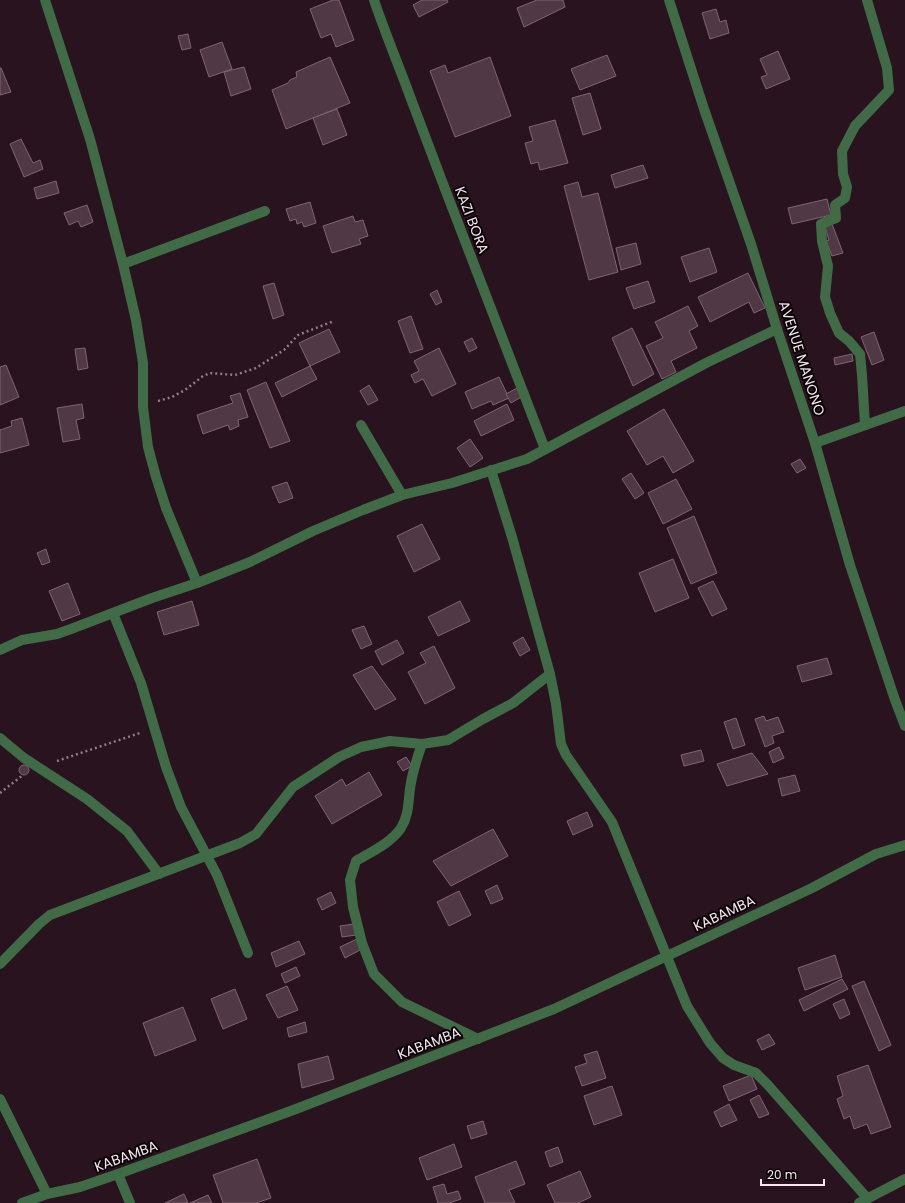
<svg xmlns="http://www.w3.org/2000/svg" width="905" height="1203" font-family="Poppins,sans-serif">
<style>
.building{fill:#503844;stroke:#806572}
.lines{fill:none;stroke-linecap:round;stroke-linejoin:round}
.path{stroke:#8f7d86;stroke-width:2.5;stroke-dasharray:2 3;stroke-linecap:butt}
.service{stroke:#406b47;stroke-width:10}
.minor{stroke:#406b47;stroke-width:10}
.labels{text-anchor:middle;stroke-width:4;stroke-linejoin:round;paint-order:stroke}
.street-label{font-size:14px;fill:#f7e7ee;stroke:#0b0407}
</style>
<rect width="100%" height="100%" fill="#28131e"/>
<g class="building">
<path d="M333,0H339L354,40L336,47L331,34L321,38L310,9Z"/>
<path d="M422,0H447L448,2L419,17L413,5Z"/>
<path d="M537,0H563L565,7L524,27L517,8Z"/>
<path d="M716,9L720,22L726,20L729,33L710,39L702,13Z"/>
<path d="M188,34L191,48L182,50L178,36Z"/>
<path d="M222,42L232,69L209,77L200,50Z"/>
<path d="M778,51L790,79L766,89L761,77L767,75L760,59Z"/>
<path d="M607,55L616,76L580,90L571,69Z"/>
<path d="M330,57L350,103L286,129L272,90L288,83L290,80L297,77L296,72Z"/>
<path d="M490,57L511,116L455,137L430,71L445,65L448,73Z"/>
<path d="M244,67L251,89L231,96L224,72Z"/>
<path d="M0,68H1L11,92L0,95Z"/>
<path d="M590,93L601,129L583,135L572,98Z"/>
<path d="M337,109L347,135L323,145L313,118Z"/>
<path d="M555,120L568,163L540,170L538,162L531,164L525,143L533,141L529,127Z"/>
<path d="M21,139L33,163L40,160L43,169L24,177L10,144Z"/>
<path d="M643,165L648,178L615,188L611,175Z"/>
<path d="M56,181L59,193L37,199L34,188Z"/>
<path d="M578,182L582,197L598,193L618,272L589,280L564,186Z"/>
<path d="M827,199L831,215L792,224L788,208Z"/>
<path d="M310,202L316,223L304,227L302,222L297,224L296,219L290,221L286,209Z"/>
<path d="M87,205L93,222L81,227L78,221L69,225L64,213Z"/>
<path d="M353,216L355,222L363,220L368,236L359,239L361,244L332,253L323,226Z"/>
<path d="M832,224L843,253L832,256L826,241L829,240L825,227Z"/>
<path d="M636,243L641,264L621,270L616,248Z"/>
<path d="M709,248L717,272L690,282L681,257Z"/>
<path d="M748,273L765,308L754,313L749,302L710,322L698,297Z"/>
<path d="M648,281L655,302L634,309L626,288Z"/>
<path d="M274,283L284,315L273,319L263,286Z"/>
<path d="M437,290L442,302L436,305L430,294Z"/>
<path d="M688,306L698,326L689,331L697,348L671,361L676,372L662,379L646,346L663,338L655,322Z"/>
<path d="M411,316L423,349L410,353L398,321Z"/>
<path d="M632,328L654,374L633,386L612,338Z"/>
<path d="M329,329L340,352L310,366L299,343Z"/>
<path d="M874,332L884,360L872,365L861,337Z"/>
<path d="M472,338L477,348L469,352L464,342Z"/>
<path d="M85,348L88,368L78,370L75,349Z"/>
<path d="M439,348L456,384L432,396L423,379L415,383L411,375L419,371L414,361Z"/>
<path d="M852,354L853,361L835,365L834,358Z"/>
<path d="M6,365L19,397L0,405V367Z"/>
<path d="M310,366L317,379L282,397L275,383Z"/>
<path d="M499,377L509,398L493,405L491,401L472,409L465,392Z"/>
<path d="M266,382L290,441L270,448L247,390Z"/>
<path d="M369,385L378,400L368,405L360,391Z"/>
<path d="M519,387L523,396L511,403L506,394Z"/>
<path d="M240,393L248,417L238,420L239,426L230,430L228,425L203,434L197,415L233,403L230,396Z"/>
<path d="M82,404L84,418L76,420L80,439L63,442L57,408Z"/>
<path d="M507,404L514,420L481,436L474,421Z"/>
<path d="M664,409L694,461L673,473L663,456L647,465L627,431Z"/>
<path d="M22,418L29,445L0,453V430L12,426L11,421Z"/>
<path d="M470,439L483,458L470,467L457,448Z"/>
<path d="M800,459L806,468L797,473L791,464Z"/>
<path d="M631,473L644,493L635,499L622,479Z"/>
<path d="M676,479L692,509L663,524L648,493Z"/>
<path d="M287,482L293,498L279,503L272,487Z"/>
<path d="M694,516L717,573L691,584L667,528Z"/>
<path d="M422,524L440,559L414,572L397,536Z"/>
<path d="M46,549L50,562L42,565L37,553Z"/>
<path d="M673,559L689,598L655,612L639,573Z"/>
<path d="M713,581L727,609L712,616L698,588Z"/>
<path d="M68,583L80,614L62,621L49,591Z"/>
<path d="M192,601L199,625L164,635L157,612Z"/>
<path d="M460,601L470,621L438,636L428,617Z"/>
<path d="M364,626L372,644L361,649L352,630Z"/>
<path d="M523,637L530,650L520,656L513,643Z"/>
<path d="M397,640L404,653L382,665L375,651Z"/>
<path d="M434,646L455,688L425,704L408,672L426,663L420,653Z"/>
<path d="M827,658L832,674L802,682L797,666Z"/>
<path d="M372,666L396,699L375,710L353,675Z"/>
<path d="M764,716L766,721L778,717L784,732L772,736L774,743L765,747L755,719Z"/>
<path d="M736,718L745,745L733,749L724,722Z"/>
<path d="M779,747L784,758L773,763L769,752Z"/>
<path d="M701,750L704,761L684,766L681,755Z"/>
<path d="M752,753L768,774L727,786L717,764Z"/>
<path d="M406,757L412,766L403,771L397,762Z"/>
<circle cx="24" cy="770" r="5"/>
<path d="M369,772L382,795L332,824L315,796L342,779L346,786Z"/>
<path d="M795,775L800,791L782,796L778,779Z"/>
<path d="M587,812L593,826L573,835L567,821Z"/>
<path d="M493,829L508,856L451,886L433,861Z"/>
<path d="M497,885L503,899L491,904L485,891Z"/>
<path d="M459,891L471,915L449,926L437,902Z"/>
<path d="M331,892L336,903L322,910L317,899Z"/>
<path d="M354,924L356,935L342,937L340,926Z"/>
<path d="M357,939L362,949L345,958L340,947Z"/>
<path d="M299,941L305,954L276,967L271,953Z"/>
<path d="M835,955L842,977L805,990L798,968Z"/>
<path d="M296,967L300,976L285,983L281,974Z"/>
<path d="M842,979L848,989L804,1011L799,1000Z"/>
<path d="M864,981L891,1045L879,1051L852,986Z"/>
<path d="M287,986L298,1010L278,1018L266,995Z"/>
<path d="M235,989L247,1019L223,1029L211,999Z"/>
<path d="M844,999L850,1014L840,1019L833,1004Z"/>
<path d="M183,1007L196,1040L155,1056L143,1023Z"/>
<path d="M305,1022L307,1032L289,1037L287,1028Z"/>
<path d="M769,1034L775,1044L762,1050L757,1040Z"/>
<path d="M597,1051L606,1078L582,1086L575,1067L587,1063L584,1055Z"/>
<path d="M328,1056L334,1079L302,1088L298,1064Z"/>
<path d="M868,1065L891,1127L871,1134L867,1124L854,1129L850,1116L844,1119L837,1099L843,1096L837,1076Z"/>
<path d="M751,1075L757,1089L729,1101L723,1086Z"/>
<path d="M612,1086L622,1115L594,1125L584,1096Z"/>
<path d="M759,1095L769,1114L759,1118L750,1100Z"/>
<path d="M729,1104L737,1120L721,1127L714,1112Z"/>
<path d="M483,1121L487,1134L471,1139L467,1126Z"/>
<path d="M454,1144L462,1167L427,1180L419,1158Z"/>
<path d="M558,1147L563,1162L550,1167L545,1152Z"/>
<path d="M257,1159L271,1198L256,1203H223L213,1175Z"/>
<path d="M516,1161L525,1184L509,1190L515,1203H485L475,1177Z"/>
<path d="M580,1171L591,1197L578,1203H555L547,1185Z"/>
<path d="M444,1184L447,1194L458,1191L461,1199L449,1203H438L433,1187Z"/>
<path d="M184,1194L188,1203H165Z"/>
<path d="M208,1195L212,1203H190Z"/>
</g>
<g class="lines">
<g class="path">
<path d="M158,401L172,397L185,390L203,376L210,373L235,375L256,368L284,350L298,335L334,321"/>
<path d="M57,761L140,733"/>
<path d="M0,793L23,775"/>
</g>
<path class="service" d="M865,425L862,375L860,354L849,341L839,333L830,313L825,297L828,266L822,241L821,224L836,218L835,205L845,198L847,187L843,174L842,151L855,126L889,90L887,68L867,0"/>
<g class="minor">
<path d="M45,0L90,139L123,264L136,320L143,363V407L148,447L156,477L166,508L197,583"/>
<path d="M374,0C385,33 399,66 411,99C455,216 500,333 545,449"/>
<path d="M669,0L704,109L751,244L777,329L815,443L850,565L895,700L905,726"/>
<path d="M123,264L265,211"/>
<path d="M361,425L402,495"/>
<path d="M815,443L905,411"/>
<path d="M491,470L512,537L550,674L556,704L561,744L566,755L612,822L687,1006L710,1043L723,1058L734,1065L756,1073L768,1085L867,1198"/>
<path d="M113,613L141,683L166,767L181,807L217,875L248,953"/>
<path d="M0,650L22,640L57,634L71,629L152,598L197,583L250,562L313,531L363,510L402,495L452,483L527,459L706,363L777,329"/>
<path d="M0,738L24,758L87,799L127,831L159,874"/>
<path d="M0,964L39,924L50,915L240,843L256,834L293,787L339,757L361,747L390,741L422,744"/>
<path d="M478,1039L402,1002L374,974L362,943L353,907L350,880L356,861C371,852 391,843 401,828C409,815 408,803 410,789C412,773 417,758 422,744L448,740L483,719L513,703L550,674"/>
<path d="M0,1099L47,1194"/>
<path d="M118,1174L130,1203"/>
<path d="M22,1203L47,1194L80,1187L118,1174L296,1109L554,1009L812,888L876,854L905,845"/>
<path d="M859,1203L905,1179"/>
</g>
</g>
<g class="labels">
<g class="street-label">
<text transform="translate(472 220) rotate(69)" y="5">KAZI BORA</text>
<text transform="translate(802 358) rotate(72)" y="5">AVENUE MANONO</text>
<text transform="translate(724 913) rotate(-25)" y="5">KABAMBA</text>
<text transform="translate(429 1043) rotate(-21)" y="5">KABAMBA</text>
<text transform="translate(126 1156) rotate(-20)" y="5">KABAMBA</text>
</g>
</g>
<path d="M761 1179v6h63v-6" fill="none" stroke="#f7e7ee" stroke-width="2"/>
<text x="767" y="1179" font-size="12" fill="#f7e7ee" stroke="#0b0407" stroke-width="3" paint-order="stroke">20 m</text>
</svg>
